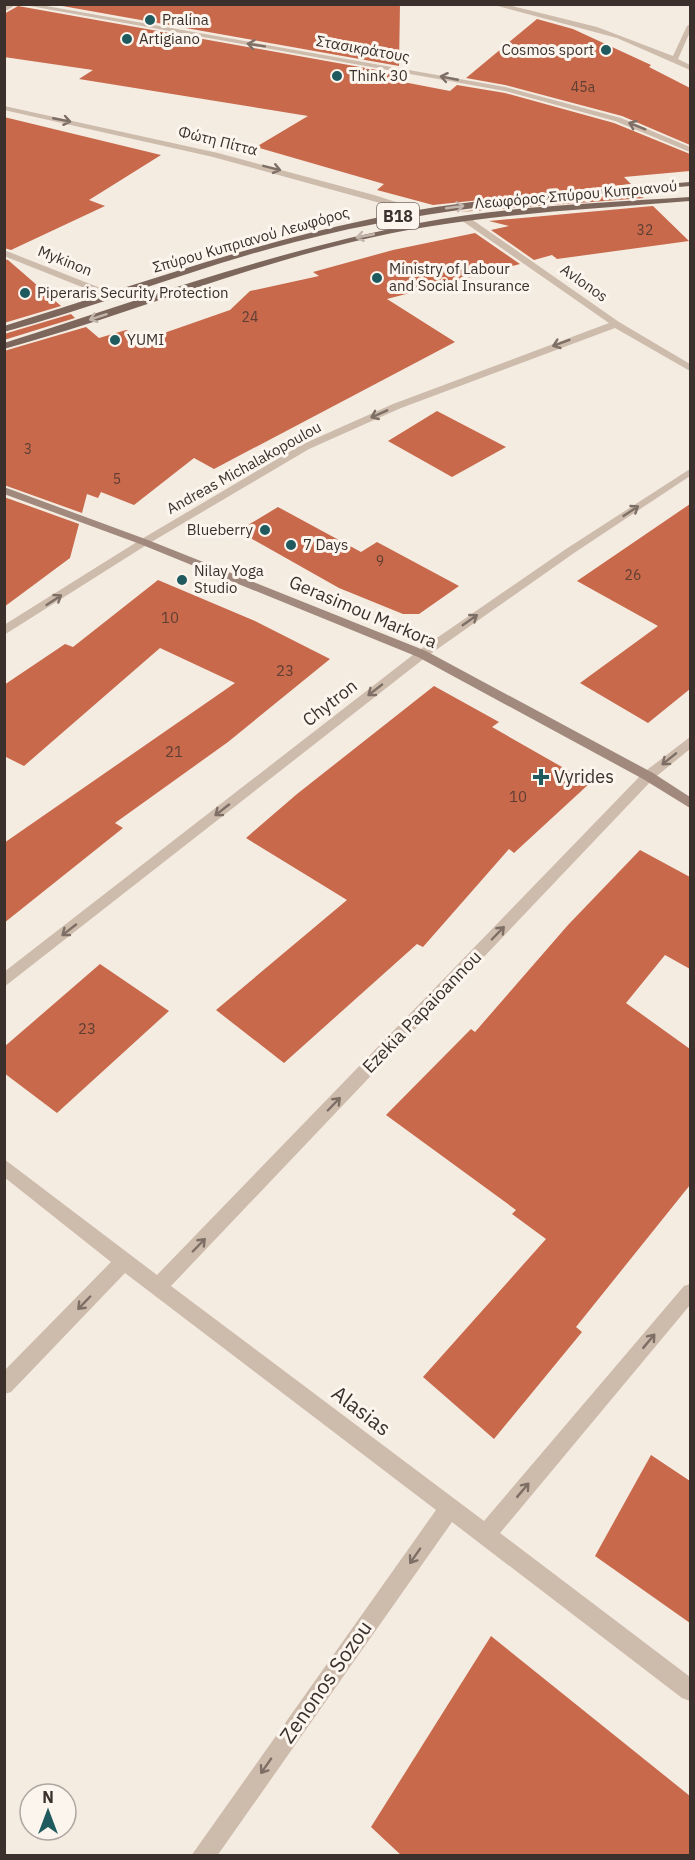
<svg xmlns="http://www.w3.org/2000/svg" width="695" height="1860" font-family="'IBM Plex Sans',sans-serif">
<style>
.building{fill:#c8694b}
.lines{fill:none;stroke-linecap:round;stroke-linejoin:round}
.street{fill:#cdbbac;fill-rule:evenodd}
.secondary{fill:#a18a7d;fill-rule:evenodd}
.primary{fill:#7d675c;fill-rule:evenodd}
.oneway{stroke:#7d6f65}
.oneway2{stroke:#c2b5ac}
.poi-dot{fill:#1f5a5e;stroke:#fbf5ee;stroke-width:2}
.labels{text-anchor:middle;stroke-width:6;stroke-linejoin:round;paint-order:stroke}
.far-number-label{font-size:14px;fill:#5e3e33}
.far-poi-label{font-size:15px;fill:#3b302b;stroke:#fbf5ee;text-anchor:start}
.far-street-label{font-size:15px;fill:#3b302b;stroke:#fbf5ee}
.number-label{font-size:15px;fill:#5e3e33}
.shield{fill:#fbf5ee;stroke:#756b66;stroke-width:1.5}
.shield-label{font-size:16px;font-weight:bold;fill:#3b302b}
.street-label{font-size:18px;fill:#3b302b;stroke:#fbf5ee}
.poi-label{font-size:18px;fill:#3b302b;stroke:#fbf5ee;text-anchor:start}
.near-street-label{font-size:21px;fill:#3b302b;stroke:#fbf5ee}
</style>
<rect width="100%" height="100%" fill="#f4ebe1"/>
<g class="building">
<path d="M51,4H400L399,66Z"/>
<path d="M18,6L399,74L398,81L450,91L457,85L505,93L614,123L690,154V171L624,177L631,184L433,205L377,190L384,184L256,147L308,116L79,79L93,70L4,57V14Z"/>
<path d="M537,19L573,29L651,65L649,67L690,88V145L622,116L505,85L466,78Z"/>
<path d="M4,117L161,155L89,200L105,206L11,250L4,248Z"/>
<path d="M639,193L644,198L459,212L541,202Z"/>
<path d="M653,206L689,241L557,259L552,255L534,260L491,230L509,226L489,221Z"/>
<path d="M475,233L520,264L387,299L455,342L214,469L194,458L134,505L101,492L98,498L87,494L82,513L4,485V351L86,327L99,338L126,330L147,339L230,310L250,291L319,276L313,272L393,250Z"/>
<path d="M4,259L8,260L61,306L4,323Z"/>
<path d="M71,314L75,318L4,340V334Z"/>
<path d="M437,411L506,447L452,477L388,441Z"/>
<path d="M4,497L79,524L70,558L4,607Z"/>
<path d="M690,504V689L648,723L580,683L658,626L577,581Z"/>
<path d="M278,507L361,552L377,542L459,586L419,614H403L339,588L238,531Z"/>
<path d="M158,580L255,621L330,659L228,742L115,823L123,828L4,923V843L235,683L160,648L24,766L4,756V685L65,644L73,647Z"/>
<path d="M434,686L499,722L492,727L590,783L514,853L509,849L423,947L417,944L284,1063L216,1010L347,900L246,838L297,794Z"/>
<path d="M640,850L690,877V969L665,955L626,1003L690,1049V1185L576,1327L582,1332L494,1439L423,1377L546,1239L512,1214L516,1210L386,1115L471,1029L475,1032L568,925Z"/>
<path d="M100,964L169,1011L57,1113L4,1073V1047Z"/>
<path d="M651,1455L690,1481V1623L595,1556Z"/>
<path d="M491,1636L690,1796V1856H402L371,1827Z"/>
</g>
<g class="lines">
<g class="street">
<path d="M9,4H17L4,12V7Z"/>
<path d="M19,4H35L505,87L621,118L690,147V152L615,121L505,91Z"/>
<path d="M490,4H504L597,27L673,56L687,26L690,24V32L678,59L690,65V70L617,38Z"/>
<path d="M4,106L218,153L374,195L427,212L420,214L213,157L4,110Z"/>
<path d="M461,216H467L619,322L690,364V371L615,328L401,408L309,449L148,544L4,635V625L140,540L301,445L393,404L609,323L461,220Z"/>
<path d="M4,250L118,295L120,297L112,299L4,256Z"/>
<path d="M690,469V476L574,553L426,657L4,987V972L418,651L566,549Z"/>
<path d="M690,737V749L653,779L171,1286L484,1521L684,1286L690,1284V1305L500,1533L690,1677V1701L682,1698L452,1522L217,1856H191L436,1510L125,1273L11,1392L4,1394V1371L111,1262L4,1177V1159L157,1275L643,773Z"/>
</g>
<path class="secondary" d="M4,487L148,540L426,651L653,773L690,797V808L643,779L418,657L140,544L4,494Z"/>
<g class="primary">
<path d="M690,182V186C557,198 424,208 295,242C197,267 102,305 4,332V326C124,289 243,246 366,220C472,197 582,191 690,182Z"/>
<path d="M690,197V201C577,210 463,215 352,242C234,270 121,317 4,349V343C141,299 278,250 419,223C508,206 600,203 690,197Z"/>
</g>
</g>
<defs><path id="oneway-shaft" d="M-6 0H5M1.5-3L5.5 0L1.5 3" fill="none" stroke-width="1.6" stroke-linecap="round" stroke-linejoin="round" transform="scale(1.5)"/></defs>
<g class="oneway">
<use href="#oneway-shaft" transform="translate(256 45) rotate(-171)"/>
<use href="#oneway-shaft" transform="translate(449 78) rotate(-169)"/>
<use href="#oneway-shaft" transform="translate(62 120) rotate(11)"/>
<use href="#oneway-shaft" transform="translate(637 126) rotate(-158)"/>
<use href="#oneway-shaft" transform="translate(272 168) rotate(14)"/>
<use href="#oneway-shaft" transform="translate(561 343) rotate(160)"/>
<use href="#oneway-shaft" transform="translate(379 414) rotate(156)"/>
<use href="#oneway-shaft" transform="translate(631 511) rotate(-33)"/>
<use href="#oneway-shaft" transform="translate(54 600) rotate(-33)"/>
<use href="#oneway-shaft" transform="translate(470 620) rotate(-35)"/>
<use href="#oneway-shaft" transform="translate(375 690) rotate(142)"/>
<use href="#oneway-shaft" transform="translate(669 759) rotate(141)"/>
<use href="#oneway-shaft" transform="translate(222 810) rotate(142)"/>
<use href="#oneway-shaft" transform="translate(69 930) rotate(142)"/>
<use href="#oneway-shaft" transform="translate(498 933) rotate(-46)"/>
<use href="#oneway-shaft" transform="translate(334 1104) rotate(-46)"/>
<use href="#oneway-shaft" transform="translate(199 1245) rotate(-46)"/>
<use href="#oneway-shaft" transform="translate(84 1303) rotate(134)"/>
<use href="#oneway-shaft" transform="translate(649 1341) rotate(-50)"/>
<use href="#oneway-shaft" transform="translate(523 1490) rotate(-50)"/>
<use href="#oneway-shaft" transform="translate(415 1556) rotate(125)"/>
<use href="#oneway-shaft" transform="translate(266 1766) rotate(125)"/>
</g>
<g class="oneway2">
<use href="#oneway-shaft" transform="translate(455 207) rotate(-8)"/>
<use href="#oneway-shaft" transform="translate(365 236) rotate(169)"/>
<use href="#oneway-shaft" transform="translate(98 317) rotate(162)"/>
</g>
<g class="poi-dot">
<circle cx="150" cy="20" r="6"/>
<circle cx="127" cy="39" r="6"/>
<circle cx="606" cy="50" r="6"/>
<circle cx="337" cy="76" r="6"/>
<circle cx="377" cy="278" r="6"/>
<circle cx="25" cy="293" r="6"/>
<circle cx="115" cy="340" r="6"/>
<circle cx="265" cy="530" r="6"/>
<circle cx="291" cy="545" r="6"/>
<circle cx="182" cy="580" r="6"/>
<path d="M538 768h6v6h6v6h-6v6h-6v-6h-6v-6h6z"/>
</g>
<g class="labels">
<g class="far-number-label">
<text x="583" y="92">45a</text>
<text x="645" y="235">32</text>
<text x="250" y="322">24</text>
<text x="28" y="454">3</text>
<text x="117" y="484">5</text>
<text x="380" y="566">9</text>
<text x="633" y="580">26</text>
</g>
<g class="far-poi-label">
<text x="162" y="25">Pralina</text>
<text x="139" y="44">Artigiano</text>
<text x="594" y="55" text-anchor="end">Cosmos sport</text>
<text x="349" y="81">Think 30</text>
<text x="389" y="274">Ministry of Labour<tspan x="389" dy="17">and Social Insurance</tspan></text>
<text x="37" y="298">Piperaris Security Protection</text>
<text x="127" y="345">YUMI</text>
<text x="253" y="535" text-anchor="end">Blueberry</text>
<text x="303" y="550">7 Days</text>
<text x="194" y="576">Nilay Yoga<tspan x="194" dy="17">Studio</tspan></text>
</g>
<g class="far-street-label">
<text transform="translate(363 49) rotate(10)" y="5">Στασικράτους</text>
<text transform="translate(218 141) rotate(14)" y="5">Φώτη Πίττα</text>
<text transform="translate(576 195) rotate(-5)" y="5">Λεωφόρος Σπύρου Κυπριανού</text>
<text transform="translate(251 240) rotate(-16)" y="5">Σπύρου Κυπριανού Λεωφόρος</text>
<text transform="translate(65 261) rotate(22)" y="5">Mykinon</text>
<text transform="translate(584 283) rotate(35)" y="5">Avlonos</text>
<text transform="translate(244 468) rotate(-29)" y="5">Andreas Michalakopoulou</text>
</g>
<g class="number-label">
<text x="170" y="623">10</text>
<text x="285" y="676">23</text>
<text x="174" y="757">21</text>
<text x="518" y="802">10</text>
<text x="87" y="1034">23</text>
</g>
<rect class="shield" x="377" y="203" width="42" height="26" rx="4.5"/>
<g class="shield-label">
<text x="398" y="222">B18</text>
</g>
<g class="street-label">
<text transform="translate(363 612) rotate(23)" y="6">Gerasimou Markora</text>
<text transform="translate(330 703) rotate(-38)" y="6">Chytron</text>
<text transform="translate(422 1012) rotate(-46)" y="6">Ezekia Papaioannou</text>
</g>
<g class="poi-label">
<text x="554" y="783">Vyrides</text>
</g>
<g class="near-street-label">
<text transform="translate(361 1411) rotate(37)" y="7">Alasias</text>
<text transform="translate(326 1682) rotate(-55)" y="7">Zenonos Sozou</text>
</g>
</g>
<rect width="695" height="1860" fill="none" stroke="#3b302b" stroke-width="12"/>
<g transform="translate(48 1812)"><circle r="28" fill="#fbf5ee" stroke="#aea6a0" stroke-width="1.5"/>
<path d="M0-4.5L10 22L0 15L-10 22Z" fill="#1f5a5e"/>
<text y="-9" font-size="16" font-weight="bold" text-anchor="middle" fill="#3b302b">N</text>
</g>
</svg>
